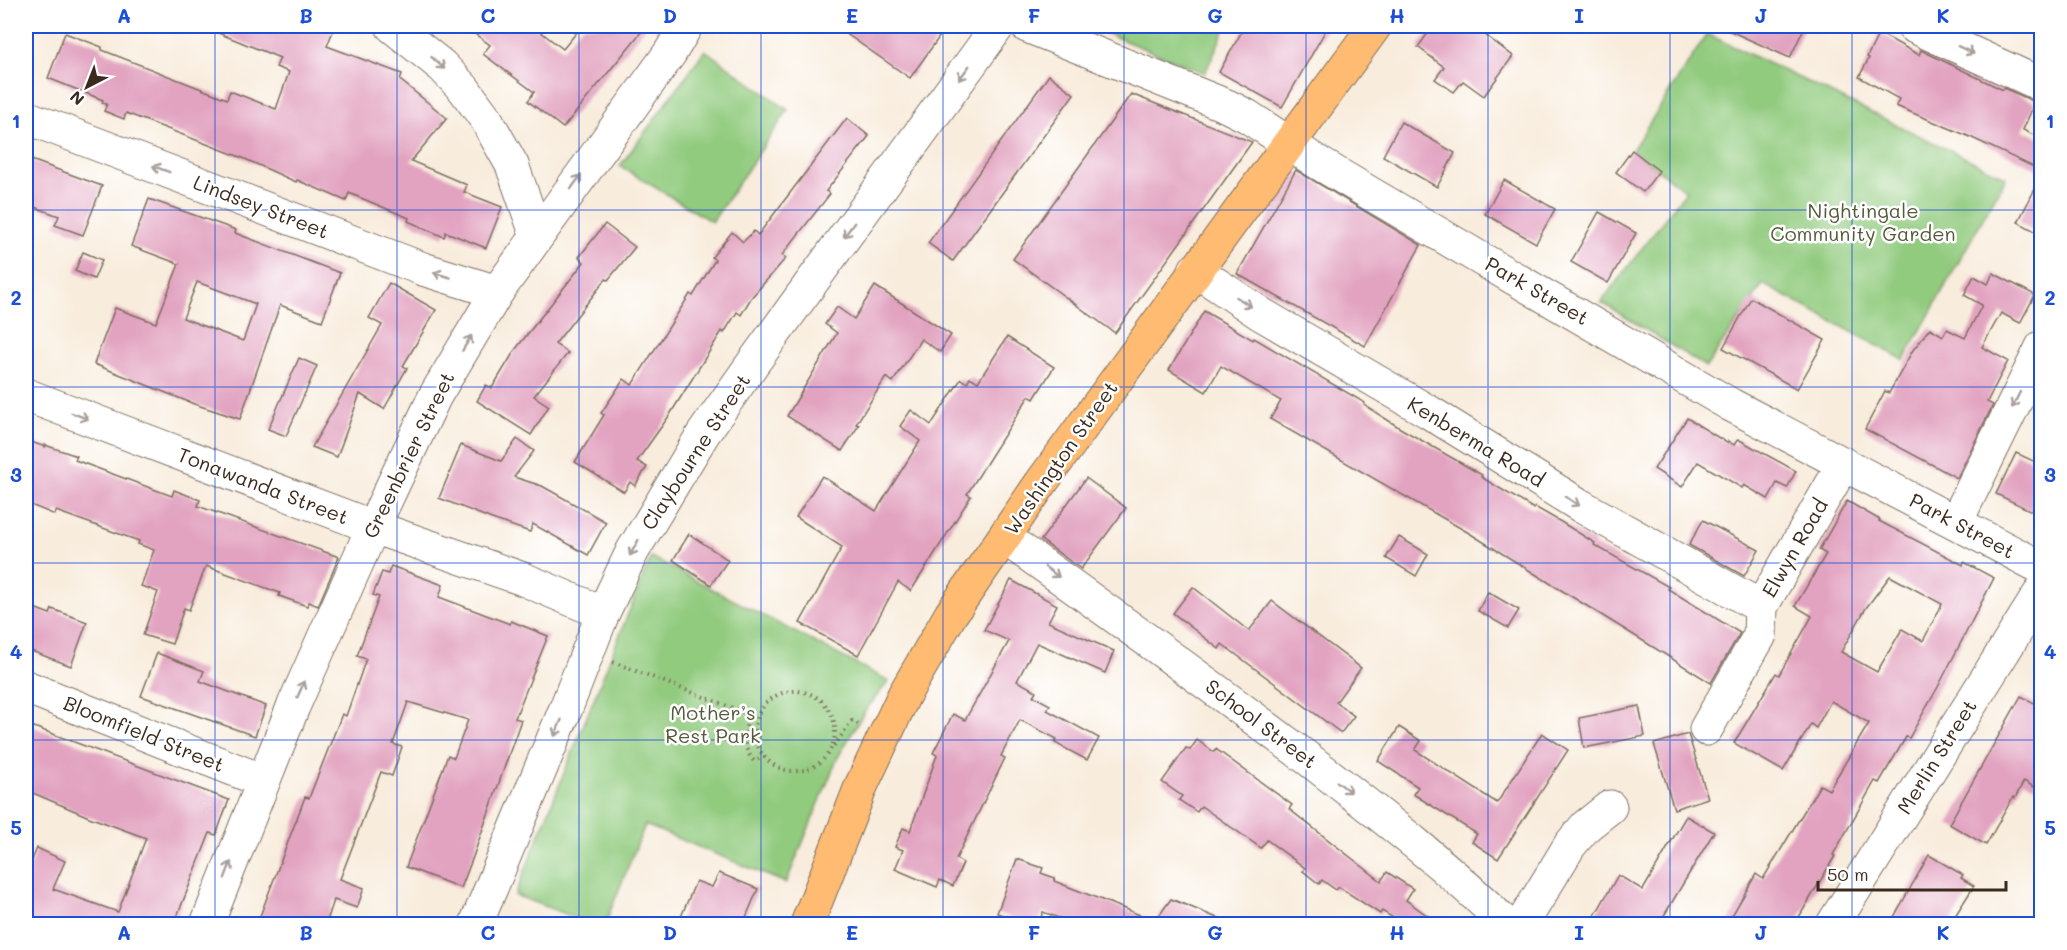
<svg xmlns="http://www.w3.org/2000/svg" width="2067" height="950" font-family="Mali,sans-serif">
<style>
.green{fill:#91cb7e;stroke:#667a4e;stroke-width:1.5}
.building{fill:#e2a3c0;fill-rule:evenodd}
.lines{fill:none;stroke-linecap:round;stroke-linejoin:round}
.minor-casing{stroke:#7d6e60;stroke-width:35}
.major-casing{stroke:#7d6e60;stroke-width:35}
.path{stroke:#7d6e60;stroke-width:4;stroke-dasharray:1.5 4.5;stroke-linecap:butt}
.minor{stroke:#fff;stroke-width:33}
.major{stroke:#febb71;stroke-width:33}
.oneway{stroke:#a79f9a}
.grid{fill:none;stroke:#1d4ed8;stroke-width:1.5;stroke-opacity:0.55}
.labels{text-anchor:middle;stroke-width:5;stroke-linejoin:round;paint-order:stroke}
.street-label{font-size:20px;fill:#3b2a1e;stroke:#fff}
.park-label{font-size:20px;fill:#555a3b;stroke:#fff}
.neatline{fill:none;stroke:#1d4ed8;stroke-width:2}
.grid-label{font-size:20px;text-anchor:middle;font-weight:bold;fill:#1d4ed8}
</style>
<rect width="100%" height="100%" fill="#fff"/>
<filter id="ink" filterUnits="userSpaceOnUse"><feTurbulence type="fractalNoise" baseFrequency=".0167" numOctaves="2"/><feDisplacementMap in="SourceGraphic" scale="12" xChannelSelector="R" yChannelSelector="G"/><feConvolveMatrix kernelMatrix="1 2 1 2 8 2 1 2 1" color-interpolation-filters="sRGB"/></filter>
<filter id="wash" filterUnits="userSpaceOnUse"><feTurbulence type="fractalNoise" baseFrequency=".008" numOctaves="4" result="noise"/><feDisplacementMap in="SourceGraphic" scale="24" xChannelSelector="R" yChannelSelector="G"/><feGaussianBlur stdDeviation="1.35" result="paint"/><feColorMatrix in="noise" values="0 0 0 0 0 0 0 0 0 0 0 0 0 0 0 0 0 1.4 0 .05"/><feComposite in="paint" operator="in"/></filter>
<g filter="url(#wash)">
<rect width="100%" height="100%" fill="#f8ecdc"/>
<g class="green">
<path d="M1088,26H1226L1205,73Z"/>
<path d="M1707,34L2006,177L1904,360L1763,284L1706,367L1601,302L1686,191L1632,150Z"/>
<path d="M705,50L788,110L712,222L620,166Z"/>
<path d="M651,557L889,681L864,712L838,757L786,883L645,825L605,924H592L515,895Z"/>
</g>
<g id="blocks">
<g class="building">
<path d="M201,26H335L327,46L402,74L400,80L447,118L411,161L467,185L464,192L502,207L486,248L446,232L444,237L408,221L409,218L349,193L346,201L297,180L296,182L243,158L126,113L124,119L104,111L107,104L102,103L103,100L48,78L65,33L102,47V50L227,99L230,91L276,109L289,72L276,67L280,58Z"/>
<path d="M464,26H533L563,49L582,26H646L563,128L528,101L534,92L483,54L490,45Z"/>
<path d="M835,26H947L910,78Z"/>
<path d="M1245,26H1328L1282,107L1219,72Z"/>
<path d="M1433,26H1473L1513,56L1484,96L1463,81L1454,92L1435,79L1444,67L1418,47Z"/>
<path d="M1719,26H1805L1790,58Z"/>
<path d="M1879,33L1919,55L1921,50L2003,90L2004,88L2035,102L2023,130L2042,139V171L1968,136L1896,106L1899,99L1859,77L1869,58L1867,57Z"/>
<path d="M1049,75L1074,94L953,261L928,243Z"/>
<path d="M1131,94L1252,142L1115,333L1013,259Z"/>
<path d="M847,118L869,136L826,191L830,194L782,255L786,258L751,298L741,315L737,312L724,333L722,331L669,416L637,461L647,467L635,486L630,482L624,492L575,462L604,415L601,413L624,379L632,385L690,294L693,296L715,260L712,257L732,232L743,242L754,231L758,235Z"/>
<path d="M1401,122L1455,153L1437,187L1383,156Z"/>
<path d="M1632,150L1659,171L1643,192L1616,172Z"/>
<path d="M26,158L102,186L83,235L55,225L59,216L26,204Z"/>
<path d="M1296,170L1421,245L1365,346L1237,274Z"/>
<path d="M2042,175V235L2018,222Z"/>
<path d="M1504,180L1555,209L1536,243L1485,214Z"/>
<path d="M149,199L236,230L235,233L340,273L322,321L280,305L240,419L194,404L94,364L115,308L156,323L179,264L131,246ZM197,282L256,304L243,341L183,318Z"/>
<path d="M1599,212L1636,233L1608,283L1571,262Z"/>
<path d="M605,224L635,247L608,280L606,279L555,344L568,353L534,396L549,406L531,435L477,401L486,385L492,388L515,350L584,262L579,257Z"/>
<path d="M83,252L102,260L94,279L75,271Z"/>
<path d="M1993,273L2035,295L2020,323L2001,313L1982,347L2008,361L1987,402L1993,405L1957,478L1865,429L1885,391L1889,393L1913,350L1930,328L1943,336L1947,329L1965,338L1982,305L1964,295L1974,276L1988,284Z"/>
<path d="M389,283L436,310L403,366L407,368L384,409L360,394L337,457L312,447L382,325L369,318Z"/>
<path d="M875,286L951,335L940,352L921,339L893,382L886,377L856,424L859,425L842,451L787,416L837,333L825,324L837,307L854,319Z"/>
<path d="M1751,298L1825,340L1797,389L1723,348Z"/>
<path d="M1204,311L1253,340L1254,338L1365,403L1364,405L1400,428L1482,475L1481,477L1534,509L1535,507L1561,522L1595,543L1594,545L1669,587L1668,589L1740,633L1711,683L1469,533L1270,419L1281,401L1221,366L1206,392L1169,370Z"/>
<path d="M1007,337L1054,367L1034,399L1029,396L967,494L971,496L911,591L898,582L858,655L800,623L842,547L796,517L822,476L876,511L920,441L900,426L911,410L931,425L961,379L967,383L970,377L978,382Z"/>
<path d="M299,358L317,366L286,436L268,429Z"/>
<path d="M1687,418L1727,443L1728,441L1734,445L1738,439L1796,471L1787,488L1777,483L1768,499L1744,485L1742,488L1698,462L1682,487L1654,469Z"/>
<path d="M517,439L534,451L514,477L542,486L606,522L588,555L533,524L530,532L492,519L439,498L461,445L501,461Z"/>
<path d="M26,440L45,447V445L77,456L75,460L172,496L174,490L200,500L198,506L339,557L318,606L309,602L307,606L279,596L280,593L206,566L189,610L184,608L172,644L143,635L158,592L141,586L154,550L138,544L139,541L56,511L55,515L26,503Z"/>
<path d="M2016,453L2042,465V516L1996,494Z"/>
<path d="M1086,478L1126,508L1081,569L1041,540Z"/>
<path d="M1847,501L1880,520L1879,521L1963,565L1964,562L1994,578L1938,687L1909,738L1906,737L1879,783L1875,781L1833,855L1835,856L1795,924H1727L1756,874L1763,879L1820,785L1829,790L1869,723L1831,701L1816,728L1811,724L1783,771L1734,743L1776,673L1779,675L1812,616L1795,606L1826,554L1819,550ZM1890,576L1942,604L1923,641L1902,629L1877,672L1841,652L1866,608Z"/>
<path d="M1703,520L1759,550L1744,576L1689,545Z"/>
<path d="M689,534L728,560L711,585L673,560Z"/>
<path d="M1399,537L1428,554L1416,576L1386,558Z"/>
<path d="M391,566L443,585L439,597L510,624L511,621L548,636L515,718L521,720L473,857L461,888L406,867L448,755L454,758L468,720L408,702L393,744L402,747L392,776L381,772L340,879L364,888L357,908L334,900L326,924H257L305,797L309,798L342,714L346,716L366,659L357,656L379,597L373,595L382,572L388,574Z"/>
<path d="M1011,580L1057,605L1048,622L1114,651L1105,673L1037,643L1017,681L1036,691L1033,696L1050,705L1047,710L1099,738L1087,760L1055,743L1057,739L1020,720L1001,756L1005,758L956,859L963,863L953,886L940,880L937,887L895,869L903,850L895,847L903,828L910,831L937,755L933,753L953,714L965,720L1009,641L984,630Z"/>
<path d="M1193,587L1249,631L1272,601L1361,668L1336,702L1354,716L1341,733L1222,644L1219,649L1173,613Z"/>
<path d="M1488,592L1519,610L1508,628L1478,611Z"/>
<path d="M26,605L50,614L52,609L87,622L71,666L26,649Z"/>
<path d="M157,653L204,671L200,681L266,706L255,736L141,696Z"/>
<path d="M2021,696L2042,707V774L2034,787L2024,781L2015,798L2013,797L1986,845L1949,824Z"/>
<path d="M1639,706L1645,736L1584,748L1579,718Z"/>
<path d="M26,724L229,800L216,835L210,833L174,924H26V875L37,848L65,861L53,889L118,912L146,838L89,817L26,790Z"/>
<path d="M1399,727L1421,741L1415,750L1497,803L1542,733L1568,750L1498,859L1472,842L1477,834L1413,794L1418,787L1378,761Z"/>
<path d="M1688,734L1708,798L1674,809L1654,744Z"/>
<path d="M1197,740L1214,752L1216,749L1292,805L1289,809L1381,881L1387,872L1413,889L1406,900L1439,924H1403L1382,911L1380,914L1339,887L1336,890L1322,880L1319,884L1303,871L1305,868L1267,840L1261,848L1201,806L1197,812L1179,800L1182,796L1162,782L1186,748L1190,750Z"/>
<path d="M1686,816L1714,832L1659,924H1590L1618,875L1643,890Z"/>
<path d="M1929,855L1963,875L1961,878L1974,886L1950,924H1890Z"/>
<path d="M1017,859L1043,868L1041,873L1055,878L1054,881L1155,921L1171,899L1232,924H1075L1043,912L1038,924H1030L997,913Z"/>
<path d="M719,873L758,889L743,924H678L696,881L712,887Z"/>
</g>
</g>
</g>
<g filter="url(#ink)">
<use href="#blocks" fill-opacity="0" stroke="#7d6e60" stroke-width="1.5"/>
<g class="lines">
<defs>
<g id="minor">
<path d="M392,26L442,66L464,89L486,119L512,165L537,236"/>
<path d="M1027,26L1227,106L1247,116L1317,162L1483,260L1731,405L2042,568"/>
<path d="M1913,26L2042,85"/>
<path d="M26,117L423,269L497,292"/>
<path d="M1195,270L1261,314L1429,412L1581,506L1761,607"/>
<path d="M26,395L373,527L523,579L603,613"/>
<path d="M1956,522L2042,347"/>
<path d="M1005,538C1106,610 1207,683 1307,758C1375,811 1445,864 1506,924"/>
<path d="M26,687L263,781"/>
<path d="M1706,729L1760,635L1761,607L1843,465"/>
<path d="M207,924L293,707L373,527L435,396L497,292L670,53L686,26"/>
<path d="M476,924L566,708L603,613L632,552L703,434L753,363L998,26"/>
<path d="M1522,924L1570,845L1586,826L1610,807"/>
<path d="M1833,924L2042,590"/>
</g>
<path id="major" d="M807,924L862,784L904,695L951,614L1041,483L1375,26"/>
</defs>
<use href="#minor" class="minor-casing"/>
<use href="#major" class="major-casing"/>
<g class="path">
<path d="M613,662L748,714C746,731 741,747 754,761L764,757"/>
<circle cx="795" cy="731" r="40"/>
<path d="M834,746L852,721L860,725"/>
</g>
<use href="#minor" class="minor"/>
<use href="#major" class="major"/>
</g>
<defs><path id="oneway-shaft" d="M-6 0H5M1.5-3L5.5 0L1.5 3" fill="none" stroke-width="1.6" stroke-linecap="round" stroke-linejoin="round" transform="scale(1.5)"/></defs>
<g class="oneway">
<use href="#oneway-shaft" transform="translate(1966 50) rotate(25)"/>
<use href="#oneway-shaft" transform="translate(438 63) rotate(42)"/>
<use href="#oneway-shaft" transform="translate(964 73) rotate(126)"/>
<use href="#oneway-shaft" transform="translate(161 169) rotate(-159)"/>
<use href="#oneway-shaft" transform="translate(576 182) rotate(-54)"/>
<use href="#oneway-shaft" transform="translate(849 230) rotate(126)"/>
<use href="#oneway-shaft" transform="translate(442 275) rotate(-163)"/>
<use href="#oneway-shaft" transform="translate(1244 302) rotate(33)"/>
<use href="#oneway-shaft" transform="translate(467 343) rotate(-59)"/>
<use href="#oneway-shaft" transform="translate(2016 400) rotate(116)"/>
<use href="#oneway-shaft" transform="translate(80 416) rotate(21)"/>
<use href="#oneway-shaft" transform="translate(1572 501) rotate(32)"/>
<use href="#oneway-shaft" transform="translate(634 548) rotate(119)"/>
<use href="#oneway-shaft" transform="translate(1052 572) rotate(36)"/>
<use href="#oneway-shaft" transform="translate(301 689) rotate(-66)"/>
<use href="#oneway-shaft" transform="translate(558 728) rotate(113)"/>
<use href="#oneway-shaft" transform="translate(1344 787) rotate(37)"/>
<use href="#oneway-shaft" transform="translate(228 870) rotate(-69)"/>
</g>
</g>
<path class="grid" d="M215,26V924M397,26V924M579,26V924M761,26V924M943,26V924M1124,26V924M1306,26V924M1488,26V924M1670,26V924M1852,26V924M26,210H2042M26,387H2042M26,563H2042M26,740H2042"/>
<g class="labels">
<g class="street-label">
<text transform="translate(261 207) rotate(21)" y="7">Lindsey Street</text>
<text transform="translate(1537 291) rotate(30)" y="7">Park Street</text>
<text transform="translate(1476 442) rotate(31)" y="7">Kenberma Road</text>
<text transform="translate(696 452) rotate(-57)" y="7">Claybourne Street</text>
<text transform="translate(409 455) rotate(-64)" y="7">Greenbrier Street</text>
<text transform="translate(1061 458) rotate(-55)" y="7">Washington Street</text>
<text transform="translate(263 486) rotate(21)" y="7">Tonawanda Street</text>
<text transform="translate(1962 526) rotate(28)" y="7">Park Street</text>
<text transform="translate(1795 548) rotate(-60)" y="7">Elwyn Road</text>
<text transform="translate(1261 724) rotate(37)" y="7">School Street</text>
<text transform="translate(144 734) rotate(22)" y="7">Bloomfield Street</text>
<text transform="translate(1937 757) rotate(-58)" y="7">Merlin Street</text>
</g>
<g class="park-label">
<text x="1863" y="218">Nightingale<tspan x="1863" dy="23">Community Garden</tspan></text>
<text x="713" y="720">Mother’s<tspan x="713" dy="23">Rest Park</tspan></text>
</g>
</g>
<rect width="2067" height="950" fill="none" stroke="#fff" stroke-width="66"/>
<g transform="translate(87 87) rotate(222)" stroke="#ffffff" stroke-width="4.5" paint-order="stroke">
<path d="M0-4.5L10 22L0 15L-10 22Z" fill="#3b2a1e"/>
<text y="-9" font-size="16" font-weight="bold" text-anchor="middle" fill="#3b2a1e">N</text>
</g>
<path d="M1818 881v9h188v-9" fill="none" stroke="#3b2a1e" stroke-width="3"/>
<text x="1827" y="881" font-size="18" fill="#3b2a1e" stroke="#ffffff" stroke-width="4.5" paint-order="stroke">50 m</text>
<rect x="33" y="33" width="2001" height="884" class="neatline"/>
<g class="grid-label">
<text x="124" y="23">A</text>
<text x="306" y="23">B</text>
<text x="488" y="23">C</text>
<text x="670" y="23">D</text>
<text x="852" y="23">E</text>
<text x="1034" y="23">F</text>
<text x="1215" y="23">G</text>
<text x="1397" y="23">H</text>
<text x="1579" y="23">I</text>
<text x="1761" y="23">J</text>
<text x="1943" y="23">K</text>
<text x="16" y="128">1</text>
<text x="2050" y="128">1</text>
<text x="16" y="305">2</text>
<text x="2050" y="305">2</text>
<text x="16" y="482">3</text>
<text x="2050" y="482">3</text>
<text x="16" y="659">4</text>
<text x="2050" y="659">4</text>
<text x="16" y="835">5</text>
<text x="2050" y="835">5</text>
<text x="124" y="940">A</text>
<text x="306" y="940">B</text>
<text x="488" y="940">C</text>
<text x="670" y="940">D</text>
<text x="852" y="940">E</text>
<text x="1034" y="940">F</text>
<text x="1215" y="940">G</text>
<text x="1397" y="940">H</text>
<text x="1579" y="940">I</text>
<text x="1761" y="940">J</text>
<text x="1943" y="940">K</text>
</g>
</svg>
